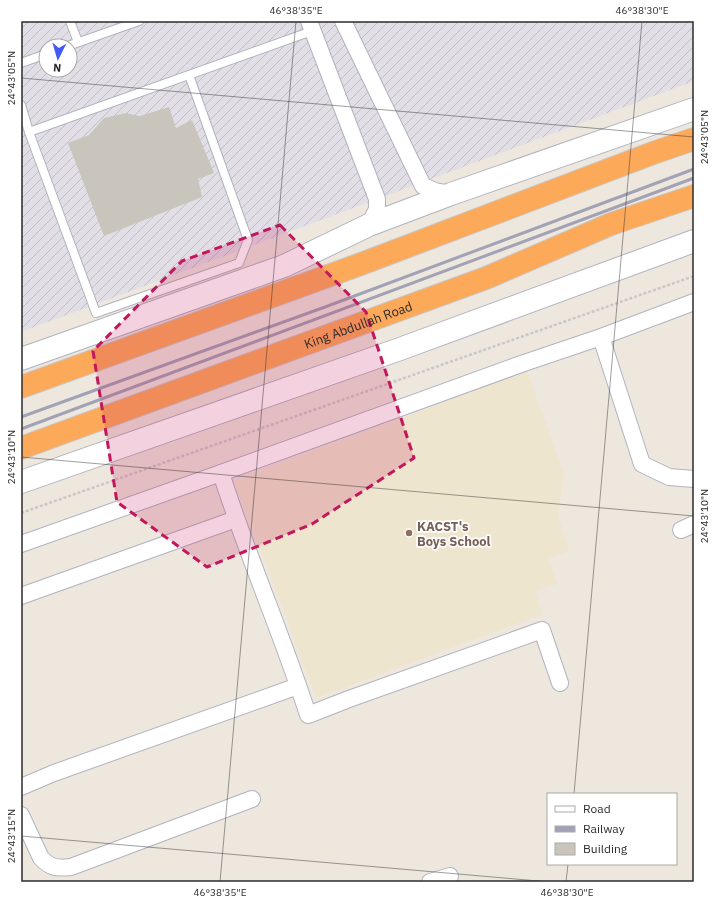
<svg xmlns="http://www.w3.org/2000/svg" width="715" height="903" font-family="'IBM Plex Sans',sans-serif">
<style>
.industrial{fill:url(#industrial-furrows);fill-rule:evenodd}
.education{fill:#eee5ce}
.building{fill:#c9c5bc}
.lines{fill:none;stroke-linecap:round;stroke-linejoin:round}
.lane-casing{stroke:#b1b3bf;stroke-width:10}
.street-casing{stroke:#b1b3bf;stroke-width:18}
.secondary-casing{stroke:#b1b3bf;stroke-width:24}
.highway-casing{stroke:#c8c8c8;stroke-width:24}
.path{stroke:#c8c8c8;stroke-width:2.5;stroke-dasharray:3 2;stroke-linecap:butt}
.lane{stroke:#fff;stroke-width:8}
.street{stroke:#fff;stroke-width:16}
.secondary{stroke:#fff;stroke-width:22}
.highway{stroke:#fca95a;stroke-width:22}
.rail{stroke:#a1a2b5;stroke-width:3}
.marked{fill:#c2185b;fill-opacity:0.2;stroke:#c2185b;stroke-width:3;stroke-dasharray:8 5;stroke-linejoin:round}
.ticks{fill:none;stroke:#2b2b2b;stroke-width:1;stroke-opacity:0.45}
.education-dot{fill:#8d6e63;stroke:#fff;stroke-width:1.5}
.labels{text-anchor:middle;stroke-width:3.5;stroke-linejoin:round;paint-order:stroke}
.street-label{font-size:13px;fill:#2b2b2b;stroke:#fff}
.education-label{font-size:13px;font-weight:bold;fill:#785e54;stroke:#fff;text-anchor:start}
.neatline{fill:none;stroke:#2b2b2b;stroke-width:1.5}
.ticks-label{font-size:10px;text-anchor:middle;fill:#2b2b2b}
</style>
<defs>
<pattern id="industrial-furrows" width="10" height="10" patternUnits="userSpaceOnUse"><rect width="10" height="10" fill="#e1dee6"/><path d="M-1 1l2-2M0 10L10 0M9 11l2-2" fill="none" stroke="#c1bfc5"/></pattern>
</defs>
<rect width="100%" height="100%" fill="#ede7de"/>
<path class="industrial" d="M21,21H694V81L21,332ZM46,46H70V70H46Z"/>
<path class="education" d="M527,371L564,474L558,516L569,551L548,558L557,584L535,591L542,614L316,698L235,481Z"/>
<path class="building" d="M169,107L176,128L192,120L214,173L198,179L202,197L104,236L68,143L89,135L104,118L126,113L140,116Z"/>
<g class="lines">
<defs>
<g id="lane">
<path d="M70,21L78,42"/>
<path d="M68,46L139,21"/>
<path d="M21,63L46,54"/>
<path d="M21,105L29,132L96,313L239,263L248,240L189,75"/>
<path d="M29,132L312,31"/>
</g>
<g id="street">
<path d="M309,21L377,199V209L369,225"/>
<path d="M343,21L423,186L435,191L451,194"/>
<path d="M601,337L642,464L669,477L694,479"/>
<path d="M221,473C247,555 282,634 308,715L349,699L542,630L560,683"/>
<path d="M681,530L694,524"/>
<path d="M21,544L221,473L524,363L601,337L694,302"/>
<path d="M21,596L236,519"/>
<path d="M21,787L54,773L298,686"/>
<path d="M21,815L41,858C52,869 57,868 71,867L252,799"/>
<path d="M430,882L450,876"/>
</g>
<g id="secondary">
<path d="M21,359L284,266L369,225L451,194L694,109"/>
<path d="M21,482L400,349L694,241"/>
</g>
<g id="highway">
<path d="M21,387L361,264L653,153L694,139"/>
<path id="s1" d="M21,448L486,278L611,224L694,196"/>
</g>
</defs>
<use href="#lane" class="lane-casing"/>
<use href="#street" class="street-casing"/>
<use href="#secondary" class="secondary-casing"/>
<use href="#highway" class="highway-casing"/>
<path class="path" d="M21,513L694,276"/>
<use href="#lane" class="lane"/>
<use href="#street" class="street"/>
<use href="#secondary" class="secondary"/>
<use href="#highway" class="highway"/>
<g class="rail">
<path d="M21,417L325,307L694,169"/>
<path d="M21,429L694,178"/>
</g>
</g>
<path class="marked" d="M280,225L366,312L414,458L312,524L207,567L117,502L93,351L182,261Z"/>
<path class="ticks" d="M21,78L694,137M21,457L694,516M574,794L642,21M21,836L550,882M220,882L296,21M566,882L568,864"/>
<circle class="education-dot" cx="409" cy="533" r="4"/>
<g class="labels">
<g class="street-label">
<text dy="5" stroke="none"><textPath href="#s1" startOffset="359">King Abdullah Road</textPath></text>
</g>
<g class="education-label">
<text x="417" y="531">KACST's<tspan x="417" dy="15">Boys School</tspan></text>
</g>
</g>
<rect width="715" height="903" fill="none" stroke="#ffffff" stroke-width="44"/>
<rect x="547" y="793" width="130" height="72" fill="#ffffff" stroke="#aaaaaa"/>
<rect x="555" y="806" width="20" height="6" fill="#ffffff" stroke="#aaaaaa"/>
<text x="583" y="813" font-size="12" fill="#2b2b2b">Road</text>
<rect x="555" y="826" width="20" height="6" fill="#a1a2b5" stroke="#aaaaaa"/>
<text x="583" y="833" font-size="12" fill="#2b2b2b">Railway</text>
<rect x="555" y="843" width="20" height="12" fill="#c9c5bc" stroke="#aaaaaa"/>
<text x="583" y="853" font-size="12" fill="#2b2b2b">Building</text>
<g transform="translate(58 58) rotate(185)"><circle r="19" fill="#ffffff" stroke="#aaaaaa"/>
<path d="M0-3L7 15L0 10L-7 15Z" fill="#4159f7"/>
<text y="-6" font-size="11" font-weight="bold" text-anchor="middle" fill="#2b2b2b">N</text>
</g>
<rect x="22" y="22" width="671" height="859" class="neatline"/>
<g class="ticks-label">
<text x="296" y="14">46°38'35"E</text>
<text x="642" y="14">46°38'30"E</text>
<text transform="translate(11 78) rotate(-90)" y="4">24°43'05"N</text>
<text transform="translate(704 137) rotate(-90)" y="4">24°43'05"N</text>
<text transform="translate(11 457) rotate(-90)" y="4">24°43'10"N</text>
<text transform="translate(704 516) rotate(-90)" y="4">24°43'10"N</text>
<text transform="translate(11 836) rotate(-90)" y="4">24°43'15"N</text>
<text x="220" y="896">46°38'35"E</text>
<text x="567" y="896">46°38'30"E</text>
</g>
</svg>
